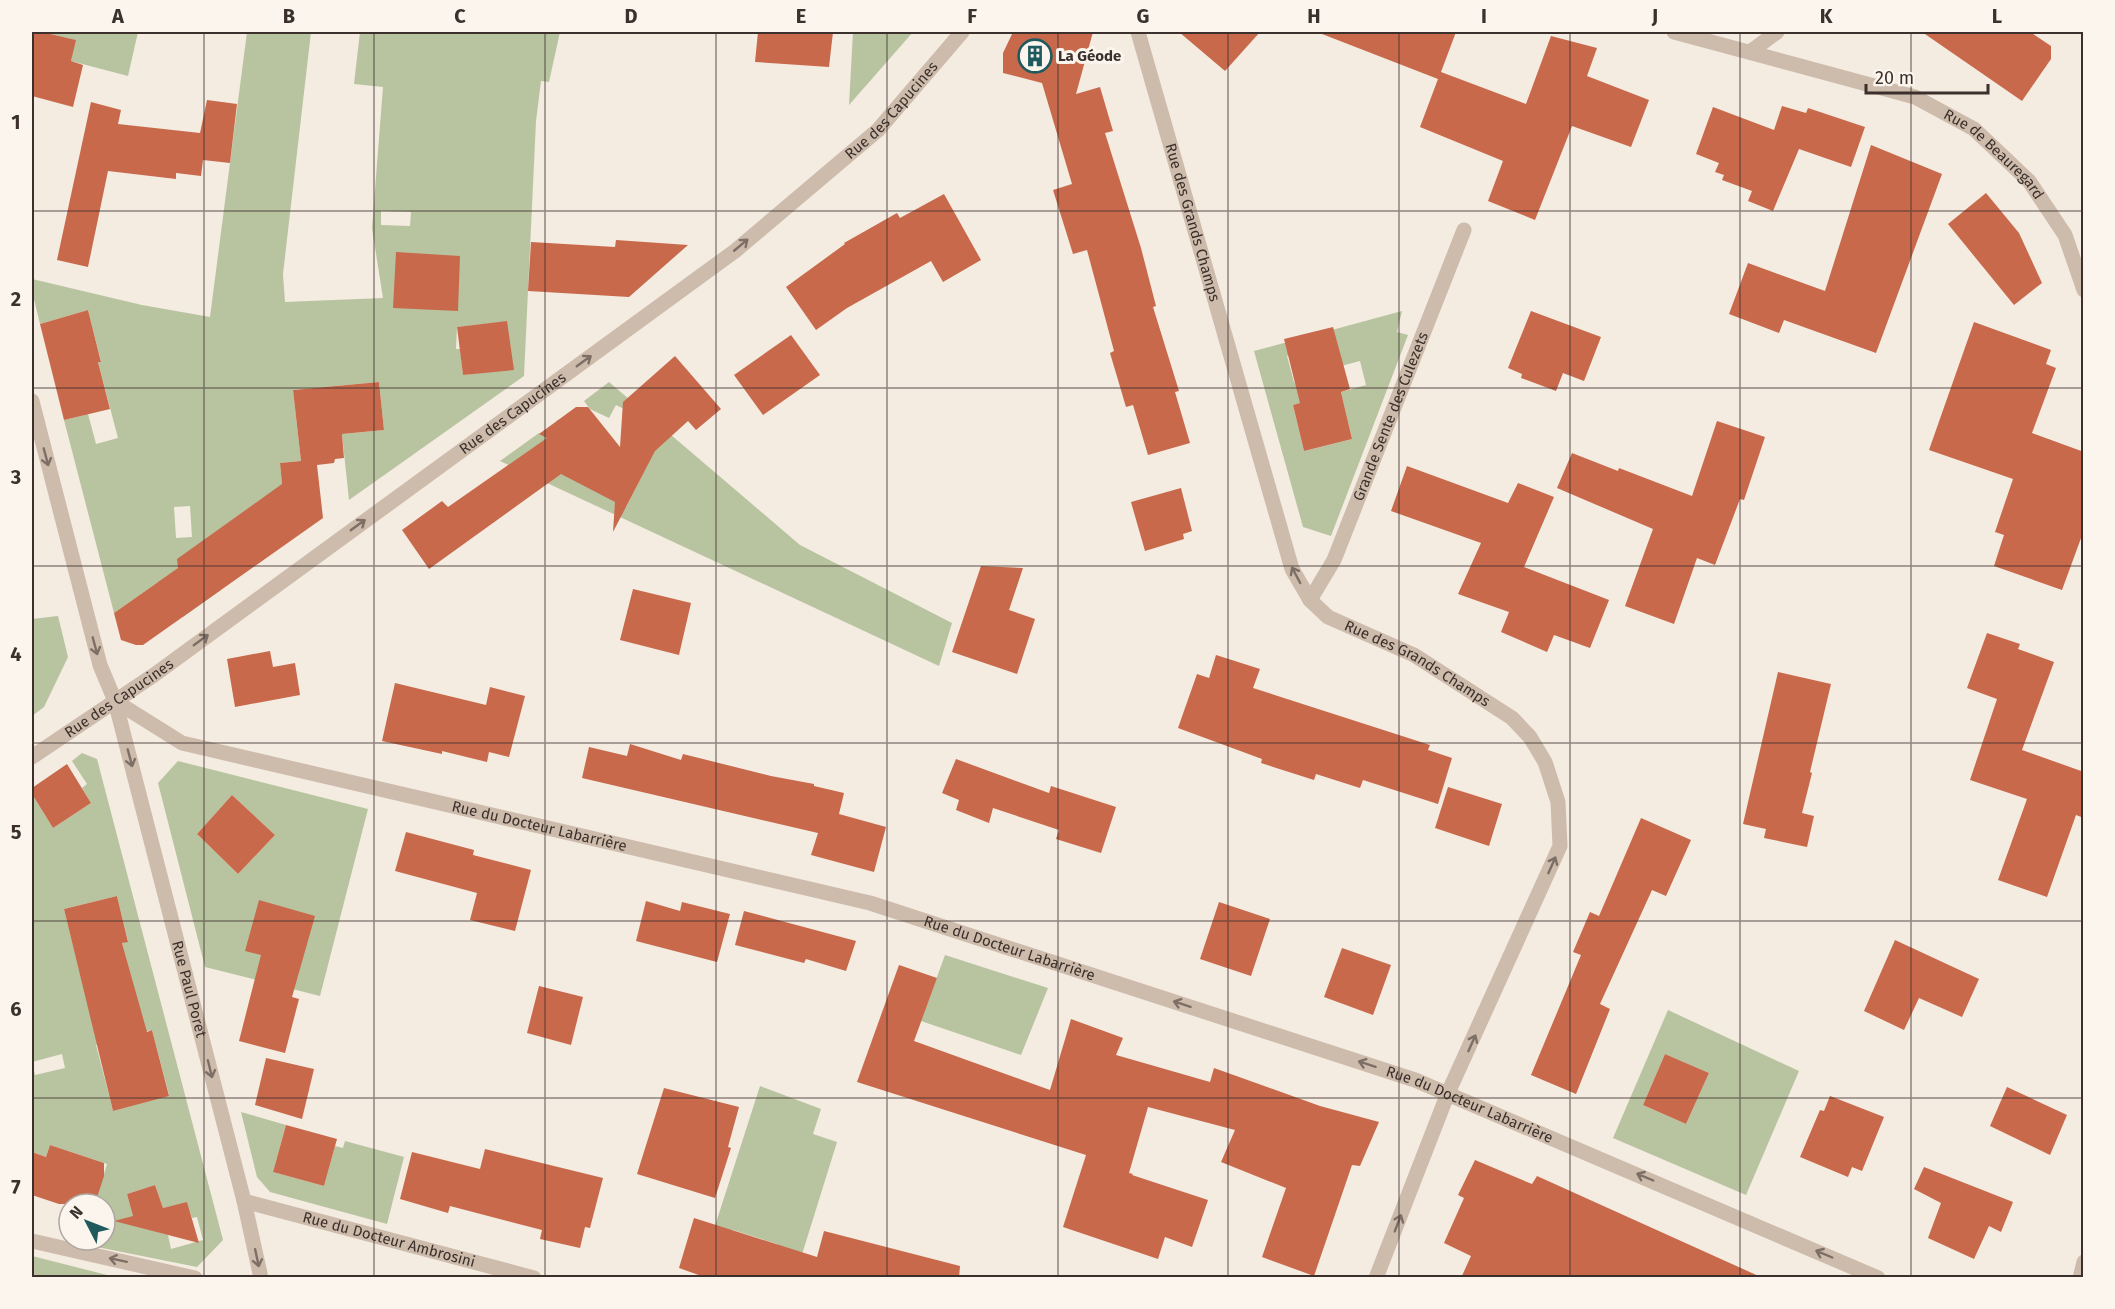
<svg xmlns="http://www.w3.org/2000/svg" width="2115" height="1309" font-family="'Fira Sans',sans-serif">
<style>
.green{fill:#b8c4a0;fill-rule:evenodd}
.building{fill:#c8694b}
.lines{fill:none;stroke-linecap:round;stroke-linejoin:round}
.minor{stroke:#cdbbac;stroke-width:15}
.oneway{stroke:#7d6f65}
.grid{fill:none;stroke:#3b302b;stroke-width:1.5;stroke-opacity:0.55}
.labels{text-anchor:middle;stroke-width:6;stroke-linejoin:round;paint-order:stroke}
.poi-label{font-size:15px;font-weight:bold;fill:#3b302b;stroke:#fbf5ee;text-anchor:start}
.street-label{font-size:15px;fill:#3b302b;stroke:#fbf5ee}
.neatline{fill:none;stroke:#3b302b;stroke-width:2}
.grid-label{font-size:20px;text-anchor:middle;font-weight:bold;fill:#3b302b}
</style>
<rect width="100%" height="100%" fill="#f4ebe1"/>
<g class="green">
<path d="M51,32H138L128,76L71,61L75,40L51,34Z"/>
<path d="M247,32H311L283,274L285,302L383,298L372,228L383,87L354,84L360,32H560L549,82L541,81L536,121L524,376L349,500L342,434L384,430L379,382L293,390L301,461L280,463L284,503L264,497L192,549L221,590L183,617L158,582L114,613L64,420L88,414L96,444L118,438L98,362L101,361L88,310L40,324L32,291V279L142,305L210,317ZM381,211L411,212L410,226L381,225ZM503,322L513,369L463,375L460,349H456L457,327ZM190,506L192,537L176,538L174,507Z"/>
<path d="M853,32H913L849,105Z"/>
<path d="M1402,311L1397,332L1408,335L1331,536L1303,527L1254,351ZM1335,343L1341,366L1360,361L1366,385L1341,392L1352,439L1304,451L1293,405L1307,401L1294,382L1287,356Z"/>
<path d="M609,382L800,545L952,623L939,666L500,461L539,433L576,454L585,438L556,421L560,419L599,439L579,483L626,507L658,444L640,417L616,405L609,418L590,409L584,401Z"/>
<path d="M58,616L68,657L44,707L32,716V619Z"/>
<path d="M82,753L97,759L223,1240L197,1267L82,1244L83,1240H105V1204H95L107,1164L50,1145L46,1157L32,1152V794L53,828L91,803L82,788L87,784L72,761ZM117,896L128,941L122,943L138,1002L90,1014L64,909ZM152,1030L169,1095L113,1111L96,1045ZM62,1054L65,1068L35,1075L32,1062ZM155,1185L163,1208L187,1203L192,1218L197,1217L203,1240L171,1249L168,1235L136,1226L127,1194Z"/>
<path d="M178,761L368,809L320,996L205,967L158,783ZM232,795L275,835L238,874L197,834Z"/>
<path d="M945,955L1048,988L1021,1055L921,1021Z"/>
<path d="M1668,1010L1799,1071L1746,1195L1613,1138ZM1665,1054L1709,1073L1686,1124L1643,1105Z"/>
<path d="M760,1086L821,1109L813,1134L837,1142L795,1277L777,1244L733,1230L714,1229Z"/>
<path d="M241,1112L286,1125L273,1172L324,1186L335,1146L343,1148L345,1141L404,1157L387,1224L270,1192L257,1177Z"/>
<path d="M32,1256L115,1277H32Z"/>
</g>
<g class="building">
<path d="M32,32H42L76,40L71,61L83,65L73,107L32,96Z"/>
<path d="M758,32H833L829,67L755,62Z"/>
<path d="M1013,32H1093L1076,94L1100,87L1113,131L1105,133L1141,248L1156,306L1153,307L1179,391L1175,392L1190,443L1148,455L1133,405L1126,407L1110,353L1114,351L1087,250L1073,254L1053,190L1072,184L1042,83L1003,73V53Z"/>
<path d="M1179,32H1260L1225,71Z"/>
<path d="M1323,32H1456L1441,72L1526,104L1551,36L1597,48L1587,76L1649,100L1631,147L1572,126L1535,220L1488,201L1503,161L1420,127L1438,79L1322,34Z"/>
<path d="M1922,32H2030L2051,46V59L2022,101Z"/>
<path d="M207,100L237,104L230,163L203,160L201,176L176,173V179L108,171L88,267L57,260L91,102L121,110L118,124L200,133Z"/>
<path d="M1782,106L1806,113L1808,108L1865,127L1851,167L1799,149L1773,211L1748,201L1752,191L1722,180L1724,175L1715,172L1719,163L1696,154L1713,107L1774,130Z"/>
<path d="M1871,145L1942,174L1876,353L1784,320L1779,333L1729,314L1748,263L1825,291Z"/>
<path d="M1986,193L2019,233L2042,283L2014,305L1948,224Z"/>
<path d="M944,194L981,260L943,282L931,261L847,308L816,330L786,287L845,244L844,243L897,213L900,218Z"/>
<path d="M616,240L688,245L629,297L528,291L531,242L615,247Z"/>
<path d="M396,252L460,256L458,311L393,308Z"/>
<path d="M88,310L101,362H98L110,409L64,420L40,324Z"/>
<path d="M1531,311L1601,337L1584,381L1563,373L1556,391L1521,378L1522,374L1508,368Z"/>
<path d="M507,321L514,370L463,375L457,327Z"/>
<path d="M1974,322L2051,350L2046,364L2056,368L2032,433L2084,452V530L2062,590L1994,566L2004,535L1995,532L2013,479L1929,450Z"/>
<path d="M1333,327L1350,389L1341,392L1352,439L1304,451L1293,405L1300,403L1284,339Z"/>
<path d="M791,335L820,375L763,415L734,375Z"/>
<path d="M675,356L721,409L696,430L688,421L655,451L613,532L615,502L561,474L429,569L402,530L442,501L448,507L547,438L539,434L576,407H588L620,447L623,402Z"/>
<path d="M379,382L384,430L342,434L344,458L335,459L334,463L317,465L323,518L143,645H136L121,640L114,613L178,568L177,559L282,484L280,463L301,461L293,390Z"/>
<path d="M1717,421L1765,437L1744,500L1740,499L1715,565L1697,558L1674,624L1625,606L1653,529L1557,488L1572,453L1618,471L1619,468L1692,496Z"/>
<path d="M1407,466L1508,503L1518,483L1554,497L1524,567L1609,600L1590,648L1554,635L1547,652L1501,632L1509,612L1458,594L1481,543L1391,511Z"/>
<path d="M1181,488L1192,531L1183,534L1184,539L1145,551L1131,502Z"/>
<path d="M981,566L1023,568L1009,610L1035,619L1017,674L952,652Z"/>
<path d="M633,589L691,603L679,655L620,640Z"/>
<path d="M1987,633L2020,644L2018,649L2054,662L2022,750L2084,772V818L2076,815L2047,897L1998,880L2027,799L1970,780L1997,699L1967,688Z"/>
<path d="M270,651L273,667L295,663L300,695L235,707L227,659Z"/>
<path d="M1216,655L1260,669L1253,688L1430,745L1428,750L1452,758L1438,804L1363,780L1360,788L1316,774L1314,780L1261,763L1262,759L1178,728L1197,674L1209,678Z"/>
<path d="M1778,672L1831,684L1810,772L1812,773L1802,813L1814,816L1807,847L1764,838L1766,829L1743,824Z"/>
<path d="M395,683L486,705L490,687L525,696L509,757L489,752L487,762L442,751V754L382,741Z"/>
<path d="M630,744L681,760L683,754L771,776L814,784V786L844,793L839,814L886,827L874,872L811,855L818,833L582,778L589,747L627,756Z"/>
<path d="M956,759L1049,793L1051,786L1116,807L1101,853L1056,839L1059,830L993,808L989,823L956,810L959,800L942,793Z"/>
<path d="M67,764L91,803L53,828L32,794V788Z"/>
<path d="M1448,787L1502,804L1489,846L1435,828Z"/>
<path d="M232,795L275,835L238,874L197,834Z"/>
<path d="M1641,818L1691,840L1666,896L1652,890L1600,1004L1610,1009L1576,1094L1531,1075L1581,955L1573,952L1590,912L1599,916Z"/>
<path d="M406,832L474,850L473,855L531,870L515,931L470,920L477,893L395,871Z"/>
<path d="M117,896L128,942L122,943L147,1032L152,1030L169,1096L113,1111L64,909Z"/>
<path d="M259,900L315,916L292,997L299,999L285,1053L239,1041L261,955L245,951Z"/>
<path d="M646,901L680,911L682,902L730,914L717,962L636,941Z"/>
<path d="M1219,902L1270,919L1251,976L1200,959Z"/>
<path d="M744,911L856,941L846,971L806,959L804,963L735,945Z"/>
<path d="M1895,940L1979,979L1962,1017L1919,998L1904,1030L1864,1011Z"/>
<path d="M1342,948L1391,965L1373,1015L1324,997Z"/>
<path d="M899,965L937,978L914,1041L1050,1090L1071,1019L1123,1038L1116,1055L1210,1082L1214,1068L1320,1106L1379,1122L1360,1166L1352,1165L1314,1276L1262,1257L1286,1188L1221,1162L1235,1130L1148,1107L1129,1173L1133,1174L1132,1175L1208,1200L1192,1247L1165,1237L1158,1259L1063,1227L1086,1155L857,1082Z"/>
<path d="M539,986L583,997L571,1045L527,1033Z"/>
<path d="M1665,1054L1709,1073L1686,1124L1643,1105Z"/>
<path d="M266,1058L314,1069L302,1119L255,1105Z"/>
<path d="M2007,1087L2067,1115L2050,1155L1990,1126Z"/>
<path d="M664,1088L739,1107L728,1147L731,1148L715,1198L637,1174Z"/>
<path d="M1830,1096L1884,1117L1862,1171L1852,1167L1848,1177L1800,1157L1820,1110L1824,1111Z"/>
<path d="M286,1125L337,1139L324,1186L273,1172Z"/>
<path d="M50,1145L104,1163V1176L95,1204H59L32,1195V1152L46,1157Z"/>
<path d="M485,1149L603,1178L590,1228L585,1227L580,1248L540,1239L542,1230L450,1206L448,1213L400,1199L412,1152L480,1169Z"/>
<path d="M1475,1160L1532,1184L1537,1176L1763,1278H1461L1471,1256L1444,1243L1464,1198L1458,1195Z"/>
<path d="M1924,1167L2013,1202L2001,1232L1989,1226L1974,1259L1928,1238L1941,1203L1914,1189Z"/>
<path d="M155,1185L163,1208L187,1202L199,1243L114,1221L133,1216L127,1194Z"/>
<path d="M694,1218L817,1257L824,1231L960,1266L959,1278H707L679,1268Z"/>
</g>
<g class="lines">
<g class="minor">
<path id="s1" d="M1138,32L1292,569L1310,600L1328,617L1414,655L1512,718L1530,737L1545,762L1558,802L1560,846L1448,1093L1376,1278"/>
<path id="s2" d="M1674,32L1915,97L1974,129L2029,181L2065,235L2084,290"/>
<path d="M1750,52L1777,32"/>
<path id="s3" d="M32,401L100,665L115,701L244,1201L261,1278"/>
<path id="s4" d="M1310,600L1334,560L1464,230"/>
<path id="s5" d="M115,701L182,743L870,903L1415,1080L1878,1278"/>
<path id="s6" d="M32,757L154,675L735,251L878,130L962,32"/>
<path id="s7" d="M244,1201L534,1278"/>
<path d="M32,1241L195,1278"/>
<path d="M2080,1278L2084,1262"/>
</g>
</g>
<defs><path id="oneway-shaft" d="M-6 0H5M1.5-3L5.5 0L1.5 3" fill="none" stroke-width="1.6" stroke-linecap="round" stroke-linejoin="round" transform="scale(1.5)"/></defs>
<g class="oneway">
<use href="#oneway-shaft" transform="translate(741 245) rotate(-40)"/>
<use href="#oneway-shaft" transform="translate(584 361) rotate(-36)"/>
<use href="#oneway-shaft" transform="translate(46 457) rotate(75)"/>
<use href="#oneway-shaft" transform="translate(358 525) rotate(-36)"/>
<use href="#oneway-shaft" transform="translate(1296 575) rotate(-118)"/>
<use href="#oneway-shaft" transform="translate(201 640) rotate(-36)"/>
<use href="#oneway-shaft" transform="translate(95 646) rotate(75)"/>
<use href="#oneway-shaft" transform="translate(130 758) rotate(75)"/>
<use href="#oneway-shaft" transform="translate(1552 865) rotate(-66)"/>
<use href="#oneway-shaft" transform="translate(1182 1004) rotate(-162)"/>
<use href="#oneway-shaft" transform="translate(1472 1043) rotate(-66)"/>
<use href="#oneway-shaft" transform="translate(1367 1064) rotate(-162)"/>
<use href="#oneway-shaft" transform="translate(210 1069) rotate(76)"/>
<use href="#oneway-shaft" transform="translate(1645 1177) rotate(-157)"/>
<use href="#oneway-shaft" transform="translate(1398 1223) rotate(-69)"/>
<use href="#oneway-shaft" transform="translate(1824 1254) rotate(-157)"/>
<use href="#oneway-shaft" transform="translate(257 1258) rotate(78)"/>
<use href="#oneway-shaft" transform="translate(118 1260) rotate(-168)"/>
</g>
<path class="grid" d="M204,32V1278M374,32V1278M545,32V1278M716,32V1278M887,32V1278M1058,32V1278M1228,32V1278M1399,32V1278M1570,32V1278M1740,32V1278M1911,32V1278M32,211H2084M32,388H2084M32,566H2084M32,743H2084M32,921H2084M32,1098H2084"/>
<defs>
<symbol id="building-ring" viewBox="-11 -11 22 22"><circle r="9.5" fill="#fbf5ee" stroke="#1f5a5e" stroke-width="1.5"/><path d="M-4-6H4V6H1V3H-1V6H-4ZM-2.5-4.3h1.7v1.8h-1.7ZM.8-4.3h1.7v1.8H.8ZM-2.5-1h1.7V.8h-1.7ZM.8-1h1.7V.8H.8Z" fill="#1f5a5e"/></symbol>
</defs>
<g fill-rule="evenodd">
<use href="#building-ring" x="1016" y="37" width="38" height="38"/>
</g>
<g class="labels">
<g class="poi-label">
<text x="1058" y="61">La Géode</text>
</g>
<g class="street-label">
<text dy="5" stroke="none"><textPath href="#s6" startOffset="1077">Rue des Capucines</textPath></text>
<text dy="5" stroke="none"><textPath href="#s2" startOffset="348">Rue de Beauregard</textPath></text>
<text dy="5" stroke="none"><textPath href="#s1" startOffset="198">Rue des Grands Champs</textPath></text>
<text dy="5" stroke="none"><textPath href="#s6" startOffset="591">Rue des Capucines</textPath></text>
<text dy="5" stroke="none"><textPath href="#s4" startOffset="201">Grande Sente des Culezets</textPath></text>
<text dy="5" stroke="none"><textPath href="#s1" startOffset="720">Rue des Grands Champs</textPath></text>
<text dy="5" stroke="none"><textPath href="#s6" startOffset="105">Rue des Capucines</textPath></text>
<text dy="5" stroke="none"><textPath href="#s5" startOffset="446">Rue du Docteur Labarrière</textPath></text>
<text dy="5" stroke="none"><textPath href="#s5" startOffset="932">Rue du Docteur Labarrière</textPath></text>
<text dy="5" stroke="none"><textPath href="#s3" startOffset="609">Rue Paul Poret</textPath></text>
<text dy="5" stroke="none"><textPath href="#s5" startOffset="1418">Rue du Docteur Labarrière</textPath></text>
<text dy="5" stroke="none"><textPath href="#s7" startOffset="150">Rue du Docteur Ambrosini</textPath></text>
</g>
</g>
<rect width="2115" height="1309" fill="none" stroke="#fbf5ee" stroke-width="66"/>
<g transform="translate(87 1222) rotate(312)"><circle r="28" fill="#fbf5ee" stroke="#aea6a0" stroke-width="1.5"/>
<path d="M0-4.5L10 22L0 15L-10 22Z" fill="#1f5a5e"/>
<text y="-9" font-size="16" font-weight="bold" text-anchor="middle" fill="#3b302b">N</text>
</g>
<path d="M1866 84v9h122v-9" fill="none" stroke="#3b302b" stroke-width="3"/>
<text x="1875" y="84" font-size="18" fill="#3b302b" stroke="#fbf5ee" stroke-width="4.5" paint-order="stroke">20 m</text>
<rect x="33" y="33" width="2049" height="1243" class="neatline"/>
<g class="grid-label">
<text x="118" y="23">A</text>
<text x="289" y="23">B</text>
<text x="460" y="23">C</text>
<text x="631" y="23">D</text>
<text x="801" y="23">E</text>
<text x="972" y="23">F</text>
<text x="1143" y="23">G</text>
<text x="1314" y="23">H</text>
<text x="1484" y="23">I</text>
<text x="1655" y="23">J</text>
<text x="1826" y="23">K</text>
<text x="1997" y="23">L</text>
<text x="16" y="129">1</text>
<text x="16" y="306">2</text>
<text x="16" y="484">3</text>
<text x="16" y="661">4</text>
<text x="16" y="839">5</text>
<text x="16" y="1016">6</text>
<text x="16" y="1194">7</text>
</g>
</svg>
